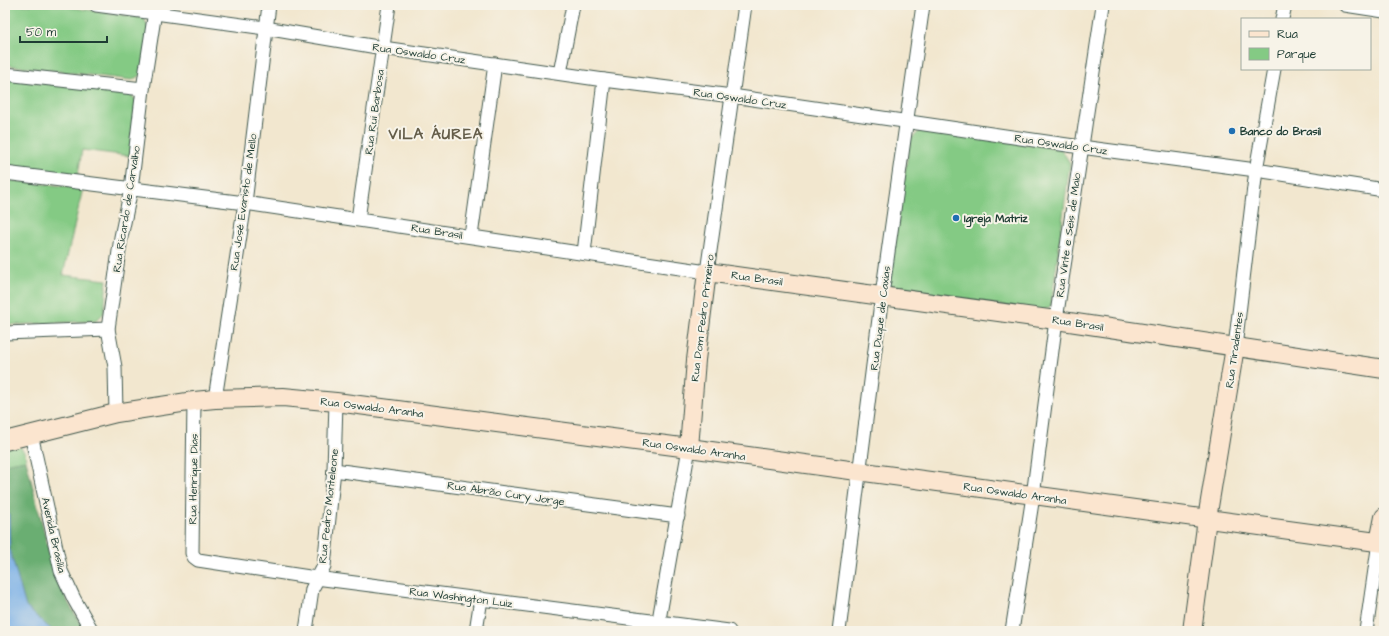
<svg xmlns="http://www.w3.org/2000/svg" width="1389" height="636" font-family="'Architects Daughter',sans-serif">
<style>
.green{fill:#84ca84;stroke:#52845c}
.forest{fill:#6bae72;stroke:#457653}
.water{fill:#77aee6;stroke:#4b768d}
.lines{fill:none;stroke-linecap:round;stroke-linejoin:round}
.street-casing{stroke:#3f564b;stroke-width:15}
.secondary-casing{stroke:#3f564b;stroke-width:20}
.street{stroke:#fff;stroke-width:13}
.secondary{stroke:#fbe5cf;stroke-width:18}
.poi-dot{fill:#1f6fb2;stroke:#f7f3e8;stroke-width:1.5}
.labels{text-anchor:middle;stroke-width:4;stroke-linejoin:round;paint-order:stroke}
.street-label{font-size:11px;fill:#1f3d34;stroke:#f7f3e8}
.poi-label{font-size:11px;font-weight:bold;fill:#1f3d34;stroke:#f7f3e8;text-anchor:start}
.district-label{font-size:15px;font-weight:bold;letter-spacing:1px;fill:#645d49;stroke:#f7f3e8}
</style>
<rect width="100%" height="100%" fill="#f7f3e8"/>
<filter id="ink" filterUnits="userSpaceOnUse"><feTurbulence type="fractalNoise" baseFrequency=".025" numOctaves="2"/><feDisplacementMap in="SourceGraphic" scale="8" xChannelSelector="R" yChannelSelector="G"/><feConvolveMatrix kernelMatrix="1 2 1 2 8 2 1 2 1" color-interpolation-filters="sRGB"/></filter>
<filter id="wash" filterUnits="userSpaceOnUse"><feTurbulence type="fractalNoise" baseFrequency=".012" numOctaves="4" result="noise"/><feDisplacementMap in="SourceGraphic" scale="16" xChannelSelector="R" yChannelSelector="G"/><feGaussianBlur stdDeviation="0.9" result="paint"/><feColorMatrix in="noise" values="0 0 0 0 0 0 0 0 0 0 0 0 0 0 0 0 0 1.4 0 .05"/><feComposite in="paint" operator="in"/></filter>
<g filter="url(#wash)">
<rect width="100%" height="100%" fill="#f2e7cf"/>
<g class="green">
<path d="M5,5H54L144,18L149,30L142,74L132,80L5,65Z"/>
<path d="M5,79L130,93L136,101L130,156L82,150L78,175L5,166Z"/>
<path d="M921,130L1061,149L1070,163L1051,306L1043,311L893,291L888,284L910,140Z"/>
<path d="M5,180L83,188L63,275L107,280L104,313L96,321L5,325Z"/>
<path d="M18,444L25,453L26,460L5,464V447Z"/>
</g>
<path class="forest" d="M26,460L55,575L69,604L85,631H53L26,607L10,551L9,514L5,508V464Z"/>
<path class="water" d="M5,508L9,514L10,551L26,607L53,631H5Z"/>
</g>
<g filter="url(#ink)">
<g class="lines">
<defs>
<g id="street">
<path d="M96,5L265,28L383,48L604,80L732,96L1081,147L1256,170L1384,190"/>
<path d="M1345,5L1384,11"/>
<path d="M1282,19L1285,5"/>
<path d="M560,73L573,5"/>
<path d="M5,74L143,89"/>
<path d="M5,173L245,203L707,272L745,5"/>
<path d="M358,219L389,5"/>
<path d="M471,236L495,64"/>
<path d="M584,253L604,80"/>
<path d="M5,333L108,329"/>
<path d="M1235,347L1256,170L1274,69"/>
<path d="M215,399L245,203L269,5"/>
<path d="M194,401L192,553L194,557L198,560L316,578L729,631"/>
<path d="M116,413L115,367L108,329L121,237L131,189L143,89L156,5"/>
<path d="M31,434L61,571L74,599L92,631"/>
<path d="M334,470L678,516"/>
<path d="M306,631L312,589L324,566L334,470L336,402"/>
<path d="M476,631L481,599"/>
<path d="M657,631L689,448"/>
<path d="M839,631L882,295L923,5"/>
<path d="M1012,631L1033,496L1056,320L1103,5"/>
<path d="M1366,631L1379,542"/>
</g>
<g id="secondary">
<path d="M5,441L116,413L194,401L215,399L283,397L336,402L689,448L1384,543"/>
<path d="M689,448L696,360L707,272L1056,320L1384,369"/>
<path d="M1379,542L1384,517"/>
<path d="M1192,631L1207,519L1235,347"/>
</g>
</defs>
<use href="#street" class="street-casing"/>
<use href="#secondary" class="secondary-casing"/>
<use href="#street" class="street"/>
<use href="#secondary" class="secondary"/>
</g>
</g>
<g class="poi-dot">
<circle cx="1232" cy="131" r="4"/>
<circle cx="956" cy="218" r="4"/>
</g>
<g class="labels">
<g class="street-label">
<text transform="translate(419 53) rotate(8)" y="4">Rua Oswaldo Cruz</text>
<text transform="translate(740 98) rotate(8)" y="4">Rua Oswaldo Cruz</text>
<text transform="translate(374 112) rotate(-82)" y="4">Rua Rui Barbosa</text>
<text transform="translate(1061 144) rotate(8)" y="4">Rua Oswaldo Cruz</text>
<text transform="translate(243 202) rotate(-82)" y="4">Rua José Evaristo de Mello</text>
<text transform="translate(126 209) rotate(-81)" y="4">Rua Ricardo de Carvalho</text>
<text transform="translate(437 231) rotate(9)" y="4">Rua Brasil</text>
<text transform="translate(1068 235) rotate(-82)" y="4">Rua Vinte e Seis de Maio</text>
<text transform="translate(757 278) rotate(8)" y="4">Rua Brasil</text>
<text transform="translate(702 318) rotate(-83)" y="4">Rua Dom Pedro Primeiro</text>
<text transform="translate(880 318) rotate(-83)" y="4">Rua Duque de Caxias</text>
<text transform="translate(1078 323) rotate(9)" y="4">Rua Brasil</text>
<text transform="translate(1234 350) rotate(-82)" y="4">Rua Tiradentes</text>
<text transform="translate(372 407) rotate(7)" y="4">Rua Oswaldo Aranha</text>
<text transform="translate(694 449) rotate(8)" y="4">Rua Oswaldo Aranha</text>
<text transform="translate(193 479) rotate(-89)" y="4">Rua Henrique Dias</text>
<text transform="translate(506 493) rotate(8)" y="4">Rua Abrão Cury Jorge</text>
<text transform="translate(1015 493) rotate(8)" y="4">Rua Oswaldo Aranha</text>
<text transform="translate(328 506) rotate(-84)" y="4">Rua Pedro Monteleone</text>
<text transform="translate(54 535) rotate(77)" y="4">Avenida Brasília</text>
<text transform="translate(461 597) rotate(7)" y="4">Rua Washington Luiz</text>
</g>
<g class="poi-label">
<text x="1240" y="135">Banco do Brasil</text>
<text x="964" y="222">Igreja Matriz</text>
</g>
<g class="district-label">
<text x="436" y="139">VILA ÁUREA</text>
</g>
</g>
<rect width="1389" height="636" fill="none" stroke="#f7f3e8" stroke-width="20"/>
<rect x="1241" y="18" width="130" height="52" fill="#f7f3e8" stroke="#a1aaa0"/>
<rect x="1249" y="31" width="20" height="6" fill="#fbe5cf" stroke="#a1aaa0"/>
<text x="1277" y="38" font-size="12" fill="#1f3d34">Rua</text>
<rect x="1249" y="48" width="20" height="12" fill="#84ca84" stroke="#a1aaa0"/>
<text x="1277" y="58" font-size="12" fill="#1f3d34">Parque</text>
<path d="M20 36v6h87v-6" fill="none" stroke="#1f3d34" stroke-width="2"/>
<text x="26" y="36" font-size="12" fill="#1f3d34" stroke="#f7f3e8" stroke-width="3" paint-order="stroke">50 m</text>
</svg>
